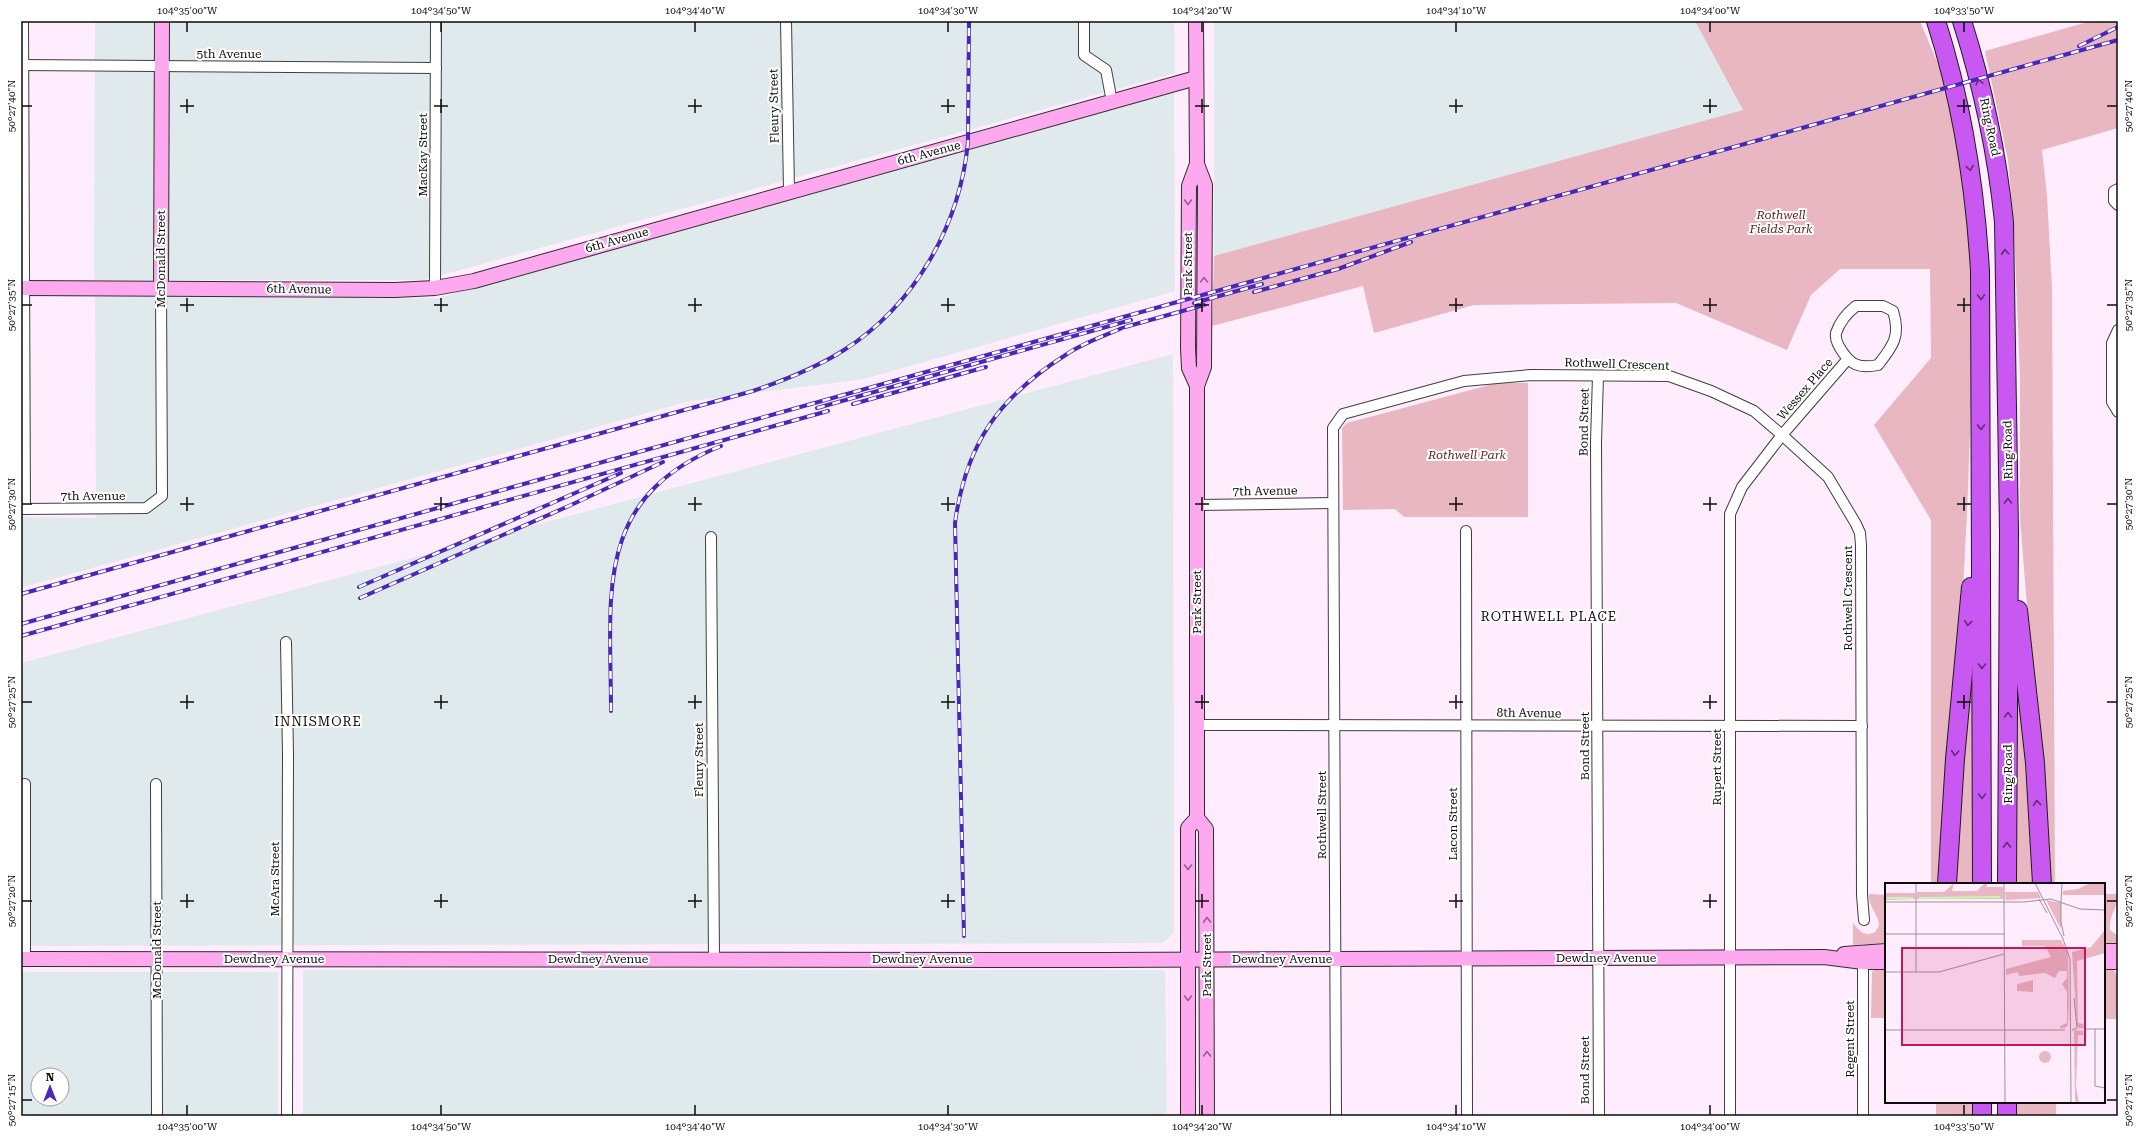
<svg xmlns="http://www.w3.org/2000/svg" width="2139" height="1137" font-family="'Roboto Serif',serif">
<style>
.industrial{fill:#e0e9eb;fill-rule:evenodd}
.green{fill:#e8b7c2}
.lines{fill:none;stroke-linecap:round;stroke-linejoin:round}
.street-casing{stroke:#3f3f3f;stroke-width:12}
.secondary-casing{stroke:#2e2e2e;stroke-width:16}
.highway-casing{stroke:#1d1d1d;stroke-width:20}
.street{stroke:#fff;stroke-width:10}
.secondary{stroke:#fda8ef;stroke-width:14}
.highway{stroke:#c957f1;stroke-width:18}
.rail-casing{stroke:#4927b9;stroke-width:4}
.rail{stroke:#fff;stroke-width:2.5;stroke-dasharray:8;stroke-linecap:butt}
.oneway{stroke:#612e73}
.oneway2{stroke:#916289}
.ticks{fill:none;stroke:#0c0c0c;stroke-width:1.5}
.labels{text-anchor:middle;stroke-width:4;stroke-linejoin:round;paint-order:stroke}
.street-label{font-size:12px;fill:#0c0c0c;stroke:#fff}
.park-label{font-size:12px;font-style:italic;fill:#62231e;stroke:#fff}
.neighbourhood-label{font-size:13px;letter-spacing:1px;fill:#0c0c0c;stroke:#fff}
.inset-river{fill:none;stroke:#c9f5b2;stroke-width:2}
.inset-road{fill:none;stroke:#9e929d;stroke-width:1}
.view{fill:#c2185b;fill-opacity:0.15;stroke:#c2185b;stroke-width:2}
.inset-edge{fill:none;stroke:#0c0c0c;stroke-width:2}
.neatline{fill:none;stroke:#0c0c0c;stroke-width:1.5}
.ticks-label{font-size:10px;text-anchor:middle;fill:#0c0c0c}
</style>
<rect width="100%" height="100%" fill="#ffecfd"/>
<g class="industrial">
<path d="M95,21H1174L1175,73L424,280H94Z"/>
<path d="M1214,21H1695L1743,110L1214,256Z"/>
<path d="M1174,92L1175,291L864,379L690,401L21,588V517L96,518L95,297L438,298Z"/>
<path d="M1173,354L1174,933L1162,943L21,946V663Z"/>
<path d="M303,970H1165L1167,1116H303Z"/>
<path d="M21,972H278V1116H21ZM38,1075H62V1099H38Z"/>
</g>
<g class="green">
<path d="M1695,21H1920L1938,64L1958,128L1967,203L1972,270L1973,352L1967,513L1963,590L1947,756L1940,884H1931V520L1874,425L1931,358L1930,269H1840L1811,295L1787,350L1676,303L1474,305L1374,333L1363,286L1212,326L1214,256L1743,110Z"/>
<path d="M2091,21H2118V128L2042,150L2047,196L2052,289L2055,884H2049L2020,518V376L2014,230L2008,160L1985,51Z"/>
<path d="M1497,383H1528V517H1404L1395,509L1343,510L1342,428L1347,423Z"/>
<path d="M2015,641L2026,732L2036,884H2014Z"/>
<path d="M1972,659L1974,884H1951Z"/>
<path d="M1869,894L1886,895V943L1853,945V923C1859,930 1863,938 1875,932L1879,926C1879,914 1868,907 1869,894Z"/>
<path d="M2104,894H2118C2118,907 2108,917 2110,930L2118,936V944H2104Z"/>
<path d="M1886,968V1018H1871L1872,972L1875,969Z"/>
<path d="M2104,969H2113L2117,975L2118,1019H2104Z"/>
<rect x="1936" y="1102" width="37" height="14"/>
<rect x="2015" y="1102" width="41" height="14"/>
</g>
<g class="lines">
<defs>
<g id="street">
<path d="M23,21L25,509"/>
<path d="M786,21L789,191"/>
<path d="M1084,23V55L1106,70L1112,102"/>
<path d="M21,65L436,68"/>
<path d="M2118,189L2114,191V201L2118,205"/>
<path d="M435,288L436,21"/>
<path d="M1856,306H1883L1893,311C1901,336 1893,346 1878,365C1859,369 1850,365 1840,348C1837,343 1835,338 1836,333C1840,321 1847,313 1856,306Z"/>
<path d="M2118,330L2112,343V402L2118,412"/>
<path d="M1598,376L1596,442L1599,1116"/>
<path d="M1197,505L1333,503"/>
<path d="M21,509L146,508L162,496L161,288"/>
<path d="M1466,531L1467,1116"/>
<path d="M711,537L714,959"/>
<path d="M286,642L288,754L287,1116"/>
<path d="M1197,725L1862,726"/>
<path d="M25,784V959"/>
<path d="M156,784L157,1116"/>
<path d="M1336,1116L1333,428L1343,414L1464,381L1531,375L1669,376L1711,391L1754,411L1782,435L1828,477L1856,524L1860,533L1861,545L1862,895L1864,920"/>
<path d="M1730,1116V514L1742,487L1782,435L1847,360"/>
<path d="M1863,1116V962"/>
</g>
<g id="secondary">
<path d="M1196,21L1197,164L1189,186L1188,348L1189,368L1197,386"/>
<path d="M21,288L395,290L435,288L474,281L1196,78"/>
<path d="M161,288L162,21"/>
<path d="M1197,818L1206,829L1207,1116"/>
<path d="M2104,951H2118"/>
<path d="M1844,954L1886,951"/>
<path d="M21,959L1104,960L1824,957L1863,962H1886"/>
<path d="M2104,962H2118"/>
<path d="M1188,1116V828L1197,818V386L1204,367L1205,185L1197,164"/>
</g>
<g id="highway">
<path d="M1936,21C1962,102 1975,186 1980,271L1982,884"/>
<path d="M1962,21C1983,87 1997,153 2004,222L2009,532L2007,884"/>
<path d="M2018,610L2035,763L2042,884"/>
<path d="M1947,884L1955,759L1971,587"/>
<path d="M1982,1116V1102"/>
<path d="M2007,1116V1102"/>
</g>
</defs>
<use href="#street" class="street-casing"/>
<use href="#secondary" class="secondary-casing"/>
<use href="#highway" class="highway-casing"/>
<use href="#street" class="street"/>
<use href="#secondary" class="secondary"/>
<use href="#highway" class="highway"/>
<defs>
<g id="rail">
<path d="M2079,46L2118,27"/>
<path d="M1254,292L1338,269L1411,242"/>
<path d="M1194,303L1262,284"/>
<path d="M1125,327L1204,305"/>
<path d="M853,404L986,367"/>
<path d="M817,408L1131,320"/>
<path d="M359,587L621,473"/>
<path d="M21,594L753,391C785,380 816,368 844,350C915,305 960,225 968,142L969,21"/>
<path d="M360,598L571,505L663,462"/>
<path d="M21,624L2118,40"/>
<path d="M21,636L828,411"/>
<path d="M611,711C611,595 592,498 721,446"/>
<path d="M964,936L955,523C966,443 999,397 1067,354C1083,343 1104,336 1122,328"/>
</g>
</defs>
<use href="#rail" class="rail-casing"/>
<use href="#rail" class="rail"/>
</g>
<defs><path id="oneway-chevron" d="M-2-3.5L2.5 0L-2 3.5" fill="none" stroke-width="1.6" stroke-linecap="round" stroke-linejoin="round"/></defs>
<g class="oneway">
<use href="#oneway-chevron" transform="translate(1979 82) rotate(-105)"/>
<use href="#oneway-chevron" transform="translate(1970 168) rotate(81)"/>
<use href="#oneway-chevron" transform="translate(2005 252) rotate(-93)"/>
<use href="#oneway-chevron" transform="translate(1981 297) rotate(90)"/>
<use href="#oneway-chevron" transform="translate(1981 427) rotate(90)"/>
<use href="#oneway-chevron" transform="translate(2008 501) rotate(-91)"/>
<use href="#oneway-chevron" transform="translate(1968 623) rotate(96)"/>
<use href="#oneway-chevron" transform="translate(1982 666) rotate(90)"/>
<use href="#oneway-chevron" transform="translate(2008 715) rotate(-90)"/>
<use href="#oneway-chevron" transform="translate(1955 753) rotate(95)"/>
<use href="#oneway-chevron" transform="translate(1982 796) rotate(90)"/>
<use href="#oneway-chevron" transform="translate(2037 803) rotate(-94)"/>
<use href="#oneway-chevron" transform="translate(2007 845) rotate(-90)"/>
</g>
<g class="oneway2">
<use href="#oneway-chevron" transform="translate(1188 202) rotate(90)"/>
<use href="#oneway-chevron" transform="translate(1204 280) rotate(-90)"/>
<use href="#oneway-chevron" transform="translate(1188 867) rotate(90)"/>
<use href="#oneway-chevron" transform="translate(1207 920) rotate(-91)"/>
<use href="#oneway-chevron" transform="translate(1188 998) rotate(90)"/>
<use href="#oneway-chevron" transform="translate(1207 1054) rotate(-90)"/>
</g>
<path class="ticks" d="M187,22V32M441,22V32M695,22V32M948,22V32M1202,22V32M1456,22V32M1710,22V32M1964,22V32M187,99V113M441,99V113M695,99V113M948,99V113M1202,99V113M1456,99V113M1710,99V113M1964,99V113M22,106H32M180,106H194M434,106H448M688,106H702M941,106H955M1195,106H1209M1449,106H1463M1703,106H1717M1957,106H1971M2107,106H2117M187,298V312M441,298V312M695,298V312M948,298V312M1202,298V312M1456,298V312M1710,298V312M1964,298V312M22,305H32M180,305H194M434,305H448M688,305H702M941,305H955M1195,305H1209M1449,305H1463M1703,305H1717M1957,305H1971M2107,305H2117M187,497V511M441,497V511M695,497V511M948,497V511M1202,497V511M1456,497V511M1710,497V511M1964,497V511M22,504H32M180,504H194M434,504H448M688,504H702M941,504H955M1195,504H1209M1449,504H1463M1703,504H1717M1957,504H1971M2107,504H2117M187,695V709M441,695V709M695,695V709M948,695V709M1202,695V709M1456,695V709M1710,695V709M1964,695V709M22,702H32M180,702H194M434,702H448M688,702H702M941,702H955M1195,702H1209M1449,702H1463M1703,702H1717M1957,702H1971M2107,702H2117M187,894V908M441,894V908M695,894V908M948,894V908M1202,894V908M1456,894V908M1710,894V908M22,901H32M180,901H194M434,901H448M688,901H702M941,901H955M1195,901H1209M1449,901H1463M1703,901H1717M2107,901H2117M22,1100H32M2107,1100H2117M187,1105V1115M441,1105V1115M695,1105V1115M948,1105V1115M1202,1105V1115M1456,1105V1115M1710,1105V1115M1964,1105V1115"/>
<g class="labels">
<g class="street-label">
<text x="229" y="58">5th Avenue</text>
<text transform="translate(774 106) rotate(-91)" y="4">Fleury Street</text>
<text transform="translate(1990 127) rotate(78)" y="4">Ring Road</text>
<text transform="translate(929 153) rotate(-15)" y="4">6th Avenue</text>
<text transform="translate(423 155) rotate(-90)" y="4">MacKay Street</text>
<text transform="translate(617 240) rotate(-16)" y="4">6th Avenue</text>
<text transform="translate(161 259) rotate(-90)" y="4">McDonald Street</text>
<text transform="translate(1188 264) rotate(-90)" y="4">Park Street</text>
<text transform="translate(299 289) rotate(1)" y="4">6th Avenue</text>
<text transform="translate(1617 364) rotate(2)" y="4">Rothwell Crescent</text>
<text transform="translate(1805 389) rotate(-49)" y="4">Wessex Place</text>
<text transform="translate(1584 422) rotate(-89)" y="4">Bond Street</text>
<text transform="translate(2008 450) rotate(-91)" y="4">Ring Road</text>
<text transform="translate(1265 491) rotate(-1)" y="4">7th Avenue</text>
<text x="93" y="500">7th Avenue</text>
<text transform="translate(1848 598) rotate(-90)" y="4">Rothwell Crescent</text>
<text transform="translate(1197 602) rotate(-90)" y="4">Park Street</text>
<text transform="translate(1529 713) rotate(1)" y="4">8th Avenue</text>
<text transform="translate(1585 746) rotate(-90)" y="4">Bond Street</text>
<text transform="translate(699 760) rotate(-90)" y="4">Fleury Street</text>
<text transform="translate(1717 767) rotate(-90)" y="4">Rupert Street</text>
<text transform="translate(2008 774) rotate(-90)" y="4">Ring Road</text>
<text transform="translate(1322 815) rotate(-90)" y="4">Rothwell Street</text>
<text transform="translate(1453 824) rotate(-90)" y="4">Lacon Street</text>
<text transform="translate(275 879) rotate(-90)" y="4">McAra Street</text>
<text transform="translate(157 950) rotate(-90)" y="4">McDonald Street</text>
<text x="1606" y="962">Dewdney Avenue</text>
<text x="274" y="963">Dewdney Avenue</text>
<text x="598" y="963">Dewdney Avenue</text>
<text x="922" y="963">Dewdney Avenue</text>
<text x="1282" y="963">Dewdney Avenue</text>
<text transform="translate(1207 965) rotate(-90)" y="4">Park Street</text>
<text transform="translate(1850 1039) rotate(-90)" y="4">Regent Street</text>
<text transform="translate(1585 1070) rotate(-90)" y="4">Bond Street</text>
</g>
<g class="park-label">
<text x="1781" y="219">Rothwell<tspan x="1781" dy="14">Fields Park</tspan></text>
<text x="1467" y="459">Rothwell Park</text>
</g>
<g class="neighbourhood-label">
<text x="1549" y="621">ROTHWELL PLACE</text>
<text x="318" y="726">INNISMORE</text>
</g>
</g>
<g transform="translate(1885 883)">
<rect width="220" height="220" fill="#ffecfd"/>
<path d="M69,0L67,8H92L100,0H103L101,4H118V16H32V9H59ZM205,0H220V12H178V8L193,6ZM120,9H153L156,15L121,17ZM0,10H30V16L0,17ZM161,17L176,20V46ZM220,47V70L192,78L193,140L198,141L199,145H194L192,143L187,69L206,64ZM137,57H176L183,70L184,123L183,142L180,145H175V143L182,140V109L177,101L182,95V88H174L170,95L160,90L134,93L133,89L121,92V86L166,74L160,63H137ZM148,97V109L132,108V101ZM189,147L198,148V152H193L191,204L194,220H191L190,215ZM154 174a6 6 0 1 1 12 0a6 6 0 1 1-12 0Z" fill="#e8b7c2"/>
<path class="inset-river" d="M0,15H28M34,15L115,14"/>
<path class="inset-road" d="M150,0L178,56L185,76L186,220M154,16L162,30M119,18V0M119,18L120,220M0,19H139L166,16L195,26L220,27M31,19V0M176,19L177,0M176,19V39L179,53M0,51H119M0,89H54L119,71M31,89V19M201,146H220M210,146V203L220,205M0,147H180M187,147L192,145L189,115"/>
<path class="view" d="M17,65H200V162H17Z"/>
<rect width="220" height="220" class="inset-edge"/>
</g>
<rect width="2139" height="1137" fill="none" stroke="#ffffff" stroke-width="44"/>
<g transform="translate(50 1087)"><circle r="19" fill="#ffffff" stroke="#9e9e9e"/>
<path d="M0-3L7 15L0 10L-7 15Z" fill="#4927b9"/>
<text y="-6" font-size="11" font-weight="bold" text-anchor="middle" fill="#0c0c0c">N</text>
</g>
<rect x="22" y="22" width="2095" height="1093" class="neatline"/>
<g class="ticks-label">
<text x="187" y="14">104°35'00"W</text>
<text x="441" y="14">104°34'50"W</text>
<text x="695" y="14">104°34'40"W</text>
<text x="948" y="14">104°34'30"W</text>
<text x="1202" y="14">104°34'20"W</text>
<text x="1456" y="14">104°34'10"W</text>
<text x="1710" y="14">104°34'00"W</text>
<text x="1964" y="14">104°33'50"W</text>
<text transform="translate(11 106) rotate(-90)" y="4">50°27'40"N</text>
<text transform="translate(2128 106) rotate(-90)" y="4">50°27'40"N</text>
<text transform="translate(11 305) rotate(-90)" y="4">50°27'35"N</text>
<text transform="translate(2128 305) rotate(-90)" y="4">50°27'35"N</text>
<text transform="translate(11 504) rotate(-90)" y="4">50°27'30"N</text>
<text transform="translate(2128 504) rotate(-90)" y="4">50°27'30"N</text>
<text transform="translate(11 702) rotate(-90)" y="4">50°27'25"N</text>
<text transform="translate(2128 702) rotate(-90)" y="4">50°27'25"N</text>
<text transform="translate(11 901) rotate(-90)" y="4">50°27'20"N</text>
<text transform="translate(2128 901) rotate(-90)" y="4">50°27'20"N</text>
<text transform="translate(11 1100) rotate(-90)" y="4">50°27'15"N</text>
<text transform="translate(2128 1100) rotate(-90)" y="4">50°27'15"N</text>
<text x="187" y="1130">104°35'00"W</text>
<text x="441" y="1130">104°34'50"W</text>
<text x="695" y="1130">104°34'40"W</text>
<text x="948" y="1130">104°34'30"W</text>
<text x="1202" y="1130">104°34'20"W</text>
<text x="1456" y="1130">104°34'10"W</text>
<text x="1710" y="1130">104°34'00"W</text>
<text x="1964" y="1130">104°33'50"W</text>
</g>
</svg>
